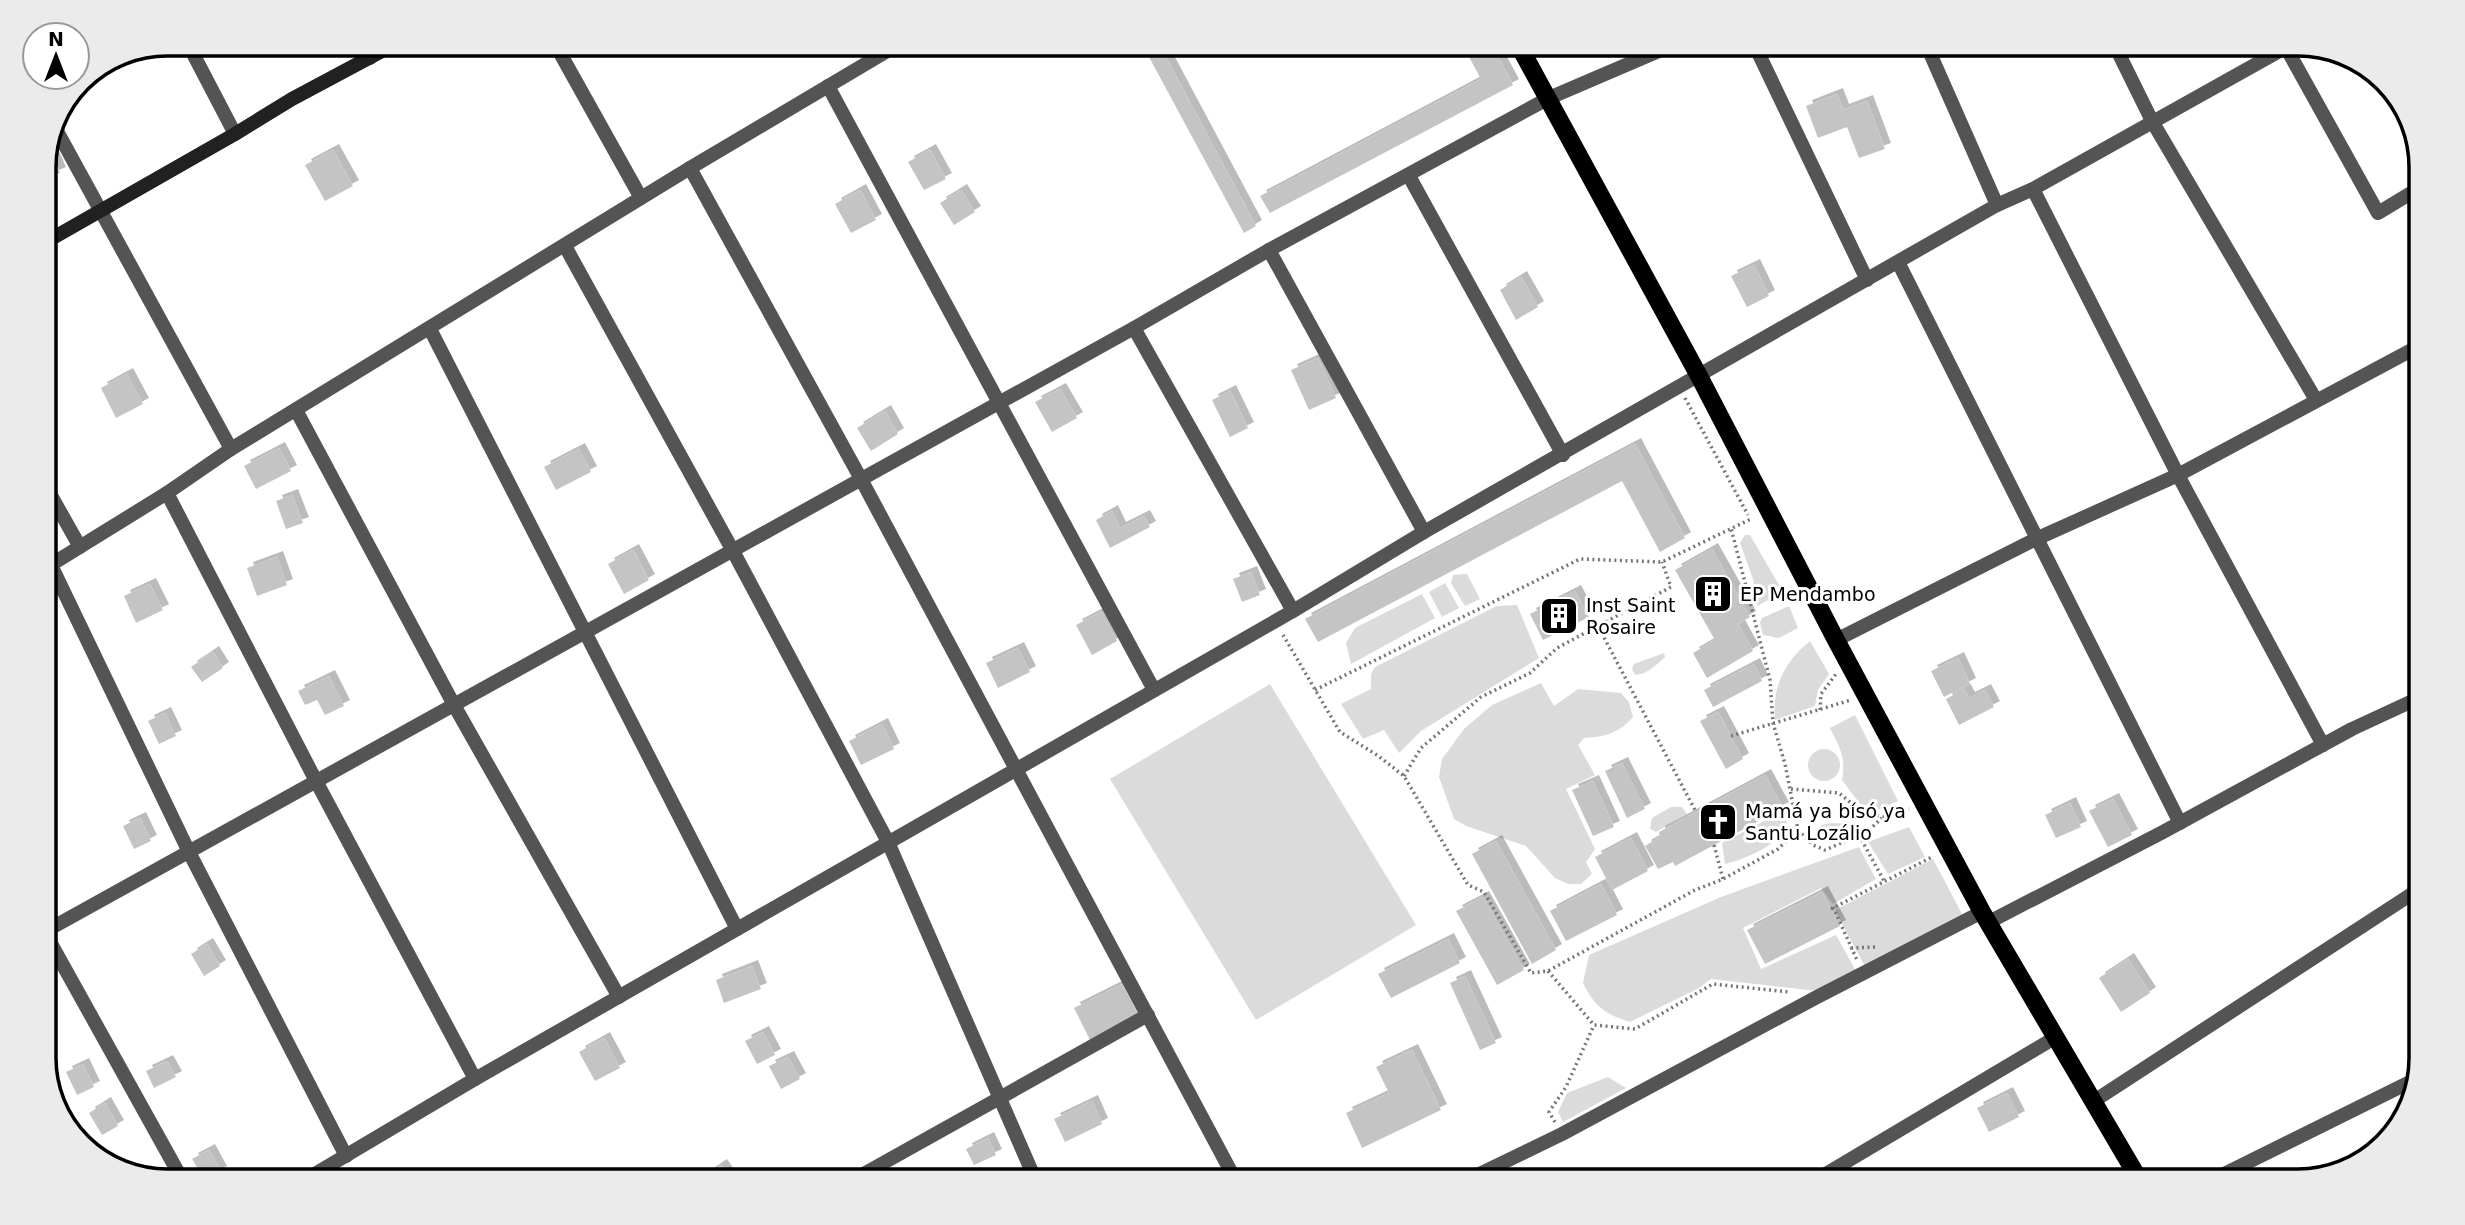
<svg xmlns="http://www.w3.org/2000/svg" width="2465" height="1225" font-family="'DejaVu Sans',sans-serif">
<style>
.green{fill:#dbdbdb}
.building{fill:#c4c4c4;filter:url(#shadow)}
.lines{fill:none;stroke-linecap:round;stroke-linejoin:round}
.path{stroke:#767676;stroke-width:3.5;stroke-dasharray:2 3.5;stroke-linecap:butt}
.street{stroke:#545454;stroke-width:14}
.secondary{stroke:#212121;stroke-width:14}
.primary{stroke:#000;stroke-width:18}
.labels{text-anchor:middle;stroke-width:6;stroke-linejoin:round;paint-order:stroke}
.poi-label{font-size:19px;fill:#000;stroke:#fff;text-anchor:start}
.rim{fill:none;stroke:#000;stroke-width:3.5}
</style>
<defs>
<filter id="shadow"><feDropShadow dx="6" dy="-6" stdDeviation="0" flood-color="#0004"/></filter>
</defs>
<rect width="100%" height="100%" fill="#fff"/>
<g class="green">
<path d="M1745,535H1750L1783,592L1757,606L1753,579L1740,543Z"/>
<path d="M1467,574L1480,599L1465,606L1451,583L1453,575Z"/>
<path d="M1445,583L1459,608L1442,617L1429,592Z"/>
<path d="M1422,594L1435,618L1351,664L1346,643L1355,628Z"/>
<path d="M1517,605L1539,658L1421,731L1399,753L1384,730L1363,739L1341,704L1371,689V674L1375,667L1497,606Z"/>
<path d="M1789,606L1798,628L1779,638L1763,635L1760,623L1762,618Z"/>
<path d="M1810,641L1829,674L1818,690L1815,706L1775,720C1772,687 1784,662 1810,641Z"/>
<path d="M1664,653L1665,657C1658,664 1645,675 1635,675L1632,669L1634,664Z"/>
<path d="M1541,683L1554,706L1578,689L1621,693L1629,702L1633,717C1619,733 1605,737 1584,738L1578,745L1595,775L1566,789L1595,849L1586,862L1592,874L1581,884H1568L1555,878L1526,846L1466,826L1454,819L1439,777L1442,759L1464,729L1492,705Z"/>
<path d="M1270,684L1416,925L1256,1020L1110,779Z"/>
<path d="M1855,715L1898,801L1875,811L1863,808L1842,780C1846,756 1840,749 1830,728Z"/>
<circle cx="1824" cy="765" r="16"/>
<path d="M1671,807H1682L1687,814L1656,832L1650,829L1652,818Z"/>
<path d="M1778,814L1786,819L1787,828C1773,847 1748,858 1725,864L1722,843Z"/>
<path d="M1832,823L1850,824L1854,831C1848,838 1834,843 1824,842L1818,837L1821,825Z"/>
<path d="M1909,827L1925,857L1888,874L1868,842Z"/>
<path d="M1859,847L1876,879L1833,904L1821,888L1743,928L1761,969L1836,935L1856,971L1817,991L1711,979L1699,988L1630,1022C1605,1014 1595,1007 1583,983L1589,955L1721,897Z"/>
<path d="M1933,859L1962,914L1864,965L1835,910Z"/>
<path d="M1608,1077L1626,1088L1563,1122L1558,1112L1567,1093Z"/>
</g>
<g class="building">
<path d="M1179,44H1206L1185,55Z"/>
<path d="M1462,44H1491L1513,85L1270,213L1260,196L1481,79Z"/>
<path d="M1162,50L1256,226L1244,233L1149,57Z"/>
<path d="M1837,94L1843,110L1867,101L1885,149L1859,158L1847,127L1818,138L1806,106Z"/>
<path d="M49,148L60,173L44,180V160Z"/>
<path d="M333,150L353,186L325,201L305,165Z"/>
<path d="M930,150L946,179L924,190L908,162Z"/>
<path d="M860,190L876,220L851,233L835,204Z"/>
<path d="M961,190L975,212L954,225L940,203Z"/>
<path d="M1754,265L1769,296L1747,307L1731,276Z"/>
<path d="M1521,277L1538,307L1516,320L1500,290Z"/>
<path d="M1318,358L1336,398L1309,410L1291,370Z"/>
<path d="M127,374L143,404L116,418L101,388Z"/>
<path d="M1060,389L1077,418L1052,432L1035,402Z"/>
<path d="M1230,391L1248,428L1230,437L1212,400Z"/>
<path d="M885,411L898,434L871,451L857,428Z"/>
<path d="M1635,444L1685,538L1660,552L1622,481L1318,642L1305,619Z"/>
<path d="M279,448L291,471L256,489L244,466Z"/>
<path d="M579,449L591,472L556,490L544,467Z"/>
<path d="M292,495L303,523L286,529L276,501Z"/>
<path d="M1112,511L1120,528L1144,516L1150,527L1110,548L1096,520Z"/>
<path d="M1712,549L1750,617L1738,624L1753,651L1707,678L1693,653L1715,640L1675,570Z"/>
<path d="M633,550L649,580L624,594L608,564Z"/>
<path d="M277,557L287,585L257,596L247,568Z"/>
<path d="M1251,572L1260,595L1242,602L1233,579Z"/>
<path d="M150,584L163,610L136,623L124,596Z"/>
<path d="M1575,591L1589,617L1543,640L1530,614Z"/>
<path d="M1101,612L1117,641L1092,655L1076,625Z"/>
<path d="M1018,648L1030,672L998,688L986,663Z"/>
<path d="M213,652L223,668L202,682L191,667Z"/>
<path d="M1958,658L1970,684L1944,697L1931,671Z"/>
<path d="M1754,664L1762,681L1713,707L1704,690Z"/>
<path d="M329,676L344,706L325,715L317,700L305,705L298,691Z"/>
<path d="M1964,689L1969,698L1985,690L1994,707L1959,725L1946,699Z"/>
<path d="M1718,712L1743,759L1726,769L1700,721Z"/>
<path d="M165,713L176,736L159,744L148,721Z"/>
<path d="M882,724L894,749L861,765L849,741Z"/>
<path d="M1622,763L1645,809L1627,818L1605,771Z"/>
<path d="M1765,775L1783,808L1675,866L1673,862L1658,869L1645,846L1660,837L1659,832Z"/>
<path d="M1593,781L1614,827L1593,836L1572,790Z"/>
<path d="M2113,799L2132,835L2108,847L2089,811Z"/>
<path d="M2070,803L2081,827L2056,838L2045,815Z"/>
<path d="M140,818L151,841L134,849L123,826Z"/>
<path d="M1631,838L1648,871L1612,890L1595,857Z"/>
<path d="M1496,841L1556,950L1532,964L1472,854Z"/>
<path d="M1601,884L1617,915L1566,941L1550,911Z"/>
<path d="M1822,892L1840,926L1765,964L1747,930Z"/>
<path d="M1483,897L1524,970L1497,985L1456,911Z"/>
<path d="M1448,939L1460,963L1391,998L1378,974Z"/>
<path d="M207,944L220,966L204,976L191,954Z"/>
<path d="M2128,959L2150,993L2121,1012L2099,978Z"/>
<path d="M752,966L761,989L724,1003L716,980Z"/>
<path d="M1465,976L1496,1043L1480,1050L1450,983Z"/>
<path d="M1122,984L1140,1018L1091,1042L1074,1008Z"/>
<path d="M763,1032L775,1055L757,1064L745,1041Z"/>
<path d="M604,1038L620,1068L595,1081L579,1052Z"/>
<path d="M1412,1050L1441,1110L1362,1148L1346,1113L1389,1093L1376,1067Z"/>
<path d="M788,1057L800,1079L781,1089L769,1066Z"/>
<path d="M167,1061L176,1077L154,1088L146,1071Z"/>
<path d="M83,1064L94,1087L77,1095L66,1072Z"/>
<path d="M2007,1093L2019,1117L1989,1132L1977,1108Z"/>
<path d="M1092,1101L1102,1124L1065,1142L1054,1119Z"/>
<path d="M105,1103L118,1126L102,1135L89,1113Z"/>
<path d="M988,1138L996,1155L974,1165L966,1149Z"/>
<path d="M209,1150L221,1172L205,1181L192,1159Z"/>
<path d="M721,1165L732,1181H697Z"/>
</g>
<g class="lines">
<g class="path">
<path d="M1685,398L1748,515"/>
<path d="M1599,628L1696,812"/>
<path d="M1283,635L1340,732L1377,755L1404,776L1468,885L1484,892L1531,973L1548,971L1695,890L1723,879L1778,849L1798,830L1785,764L1773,723L1770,680L1731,528"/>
<path d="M1315,690L1580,559L1662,562L1751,519"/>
<path d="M1820,710L1821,694L1836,674"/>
<path d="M1731,736L1851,700"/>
<path d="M1404,776L1421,748L1481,697L1530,673L1557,648L1671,587L1662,562"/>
<path d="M1791,789L1839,793L1862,812L1883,817L1909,809"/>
<path d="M1798,830L1813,845L1825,850L1867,832L1882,818"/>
<path d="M1859,835L1884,881"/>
<path d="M1714,845L1723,879"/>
<path d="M1833,907L1857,960"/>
<path d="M1831,909L1932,857"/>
<path d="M1851,948L1877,947"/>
<path d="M1548,971L1594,1025L1635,1029L1713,984L1789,992"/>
<path d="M1555,1122L1549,1112L1566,1087L1594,1025"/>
</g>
<g class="street">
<path d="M188,44L235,134"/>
<path d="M362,44L370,58"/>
<path d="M555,44L641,198"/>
<path d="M1754,44L1867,280"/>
<path d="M1926,44L1997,205"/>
<path d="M2114,44L2152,121L2316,400"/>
<path d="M2284,44L2378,213L2421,187"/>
<path d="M828,86L1154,690"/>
<path d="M57,131L231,449"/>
<path d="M690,168L861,479L1236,1181"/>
<path d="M1409,176L1563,455"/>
<path d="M2033,189L2178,475L2323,745"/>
<path d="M565,246L733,551L888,842L1036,1181"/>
<path d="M1269,250L1424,532"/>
<path d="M1898,262L2180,823"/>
<path d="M1134,328L1293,611"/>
<path d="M430,329L737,929"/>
<path d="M296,410L454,705L619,997"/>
<path d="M44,483L80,547"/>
<path d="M167,493L316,781L475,1079"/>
<path d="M2421,499L2415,502L2421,513"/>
<path d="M51,565L189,852L346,1156"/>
<path d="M44,569L167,493L231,449L690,168L899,44"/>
<path d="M1836,640L2036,539L2178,475L2421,345"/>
<path d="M1989,922L2163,832L2352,729L2421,697"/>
<path d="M44,931L183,1181"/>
<path d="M44,932L1134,328L1269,250L1549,98L1675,44"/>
<path d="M2094,1101L2421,888"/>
<path d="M303,1181L475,1079L1293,611L1424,532L1997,205L2033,189L2292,44"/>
<path d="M851,1181L1148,1015"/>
<path d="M1465,1181L1562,1134L1817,997L1982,912"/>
<path d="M1814,1181L2056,1037"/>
<path d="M2210,1181L2416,1079"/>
</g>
<path class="secondary" d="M44,243L235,134L292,99L395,44"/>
<path class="primary" d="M1518,44L1699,376L1836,640L1982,912L2140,1181"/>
</g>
<defs>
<symbol id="building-square" viewBox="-11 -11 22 22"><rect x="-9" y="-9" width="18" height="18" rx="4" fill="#000" stroke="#fff"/><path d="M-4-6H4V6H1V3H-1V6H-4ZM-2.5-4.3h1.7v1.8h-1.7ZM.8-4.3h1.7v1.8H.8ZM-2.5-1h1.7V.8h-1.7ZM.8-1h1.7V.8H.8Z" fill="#fff"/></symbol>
<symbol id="church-square" viewBox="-11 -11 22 22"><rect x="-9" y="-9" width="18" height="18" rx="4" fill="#000" stroke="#fff"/><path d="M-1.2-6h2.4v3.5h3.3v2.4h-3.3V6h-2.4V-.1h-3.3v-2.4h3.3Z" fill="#fff"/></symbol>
</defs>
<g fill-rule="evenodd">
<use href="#building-square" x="1691" y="572" width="44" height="44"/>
<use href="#building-square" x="1537" y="594" width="44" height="44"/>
<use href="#church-square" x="1696" y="800" width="44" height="44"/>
</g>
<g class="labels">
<g class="poi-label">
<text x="1740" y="601">EP Mendambo</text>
<text x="1586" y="612">Inst Saint<tspan x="1586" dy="22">Rosaire</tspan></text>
<text x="1745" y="818">Mamá ya bísó ya<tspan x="1745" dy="22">Santu Lozálio</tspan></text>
</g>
</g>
<path d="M0 0H2465V1225H0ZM167 56H2298A111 111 0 0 1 2409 167V1058A111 111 0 0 1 2298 1169H167A111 111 0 0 1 56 1058V167A111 111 0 0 1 167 56Z" fill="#ebebeb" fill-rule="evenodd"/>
<path class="rim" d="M167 56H2298A111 111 0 0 1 2409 167V1058A111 111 0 0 1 2298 1169H167A111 111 0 0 1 56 1058V167A111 111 0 0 1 167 56Z"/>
<g transform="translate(56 56)"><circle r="33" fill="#ffffff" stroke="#999999" stroke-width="2"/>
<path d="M0-5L12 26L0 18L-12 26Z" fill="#000000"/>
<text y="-10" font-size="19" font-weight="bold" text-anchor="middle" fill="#000000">N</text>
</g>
</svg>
